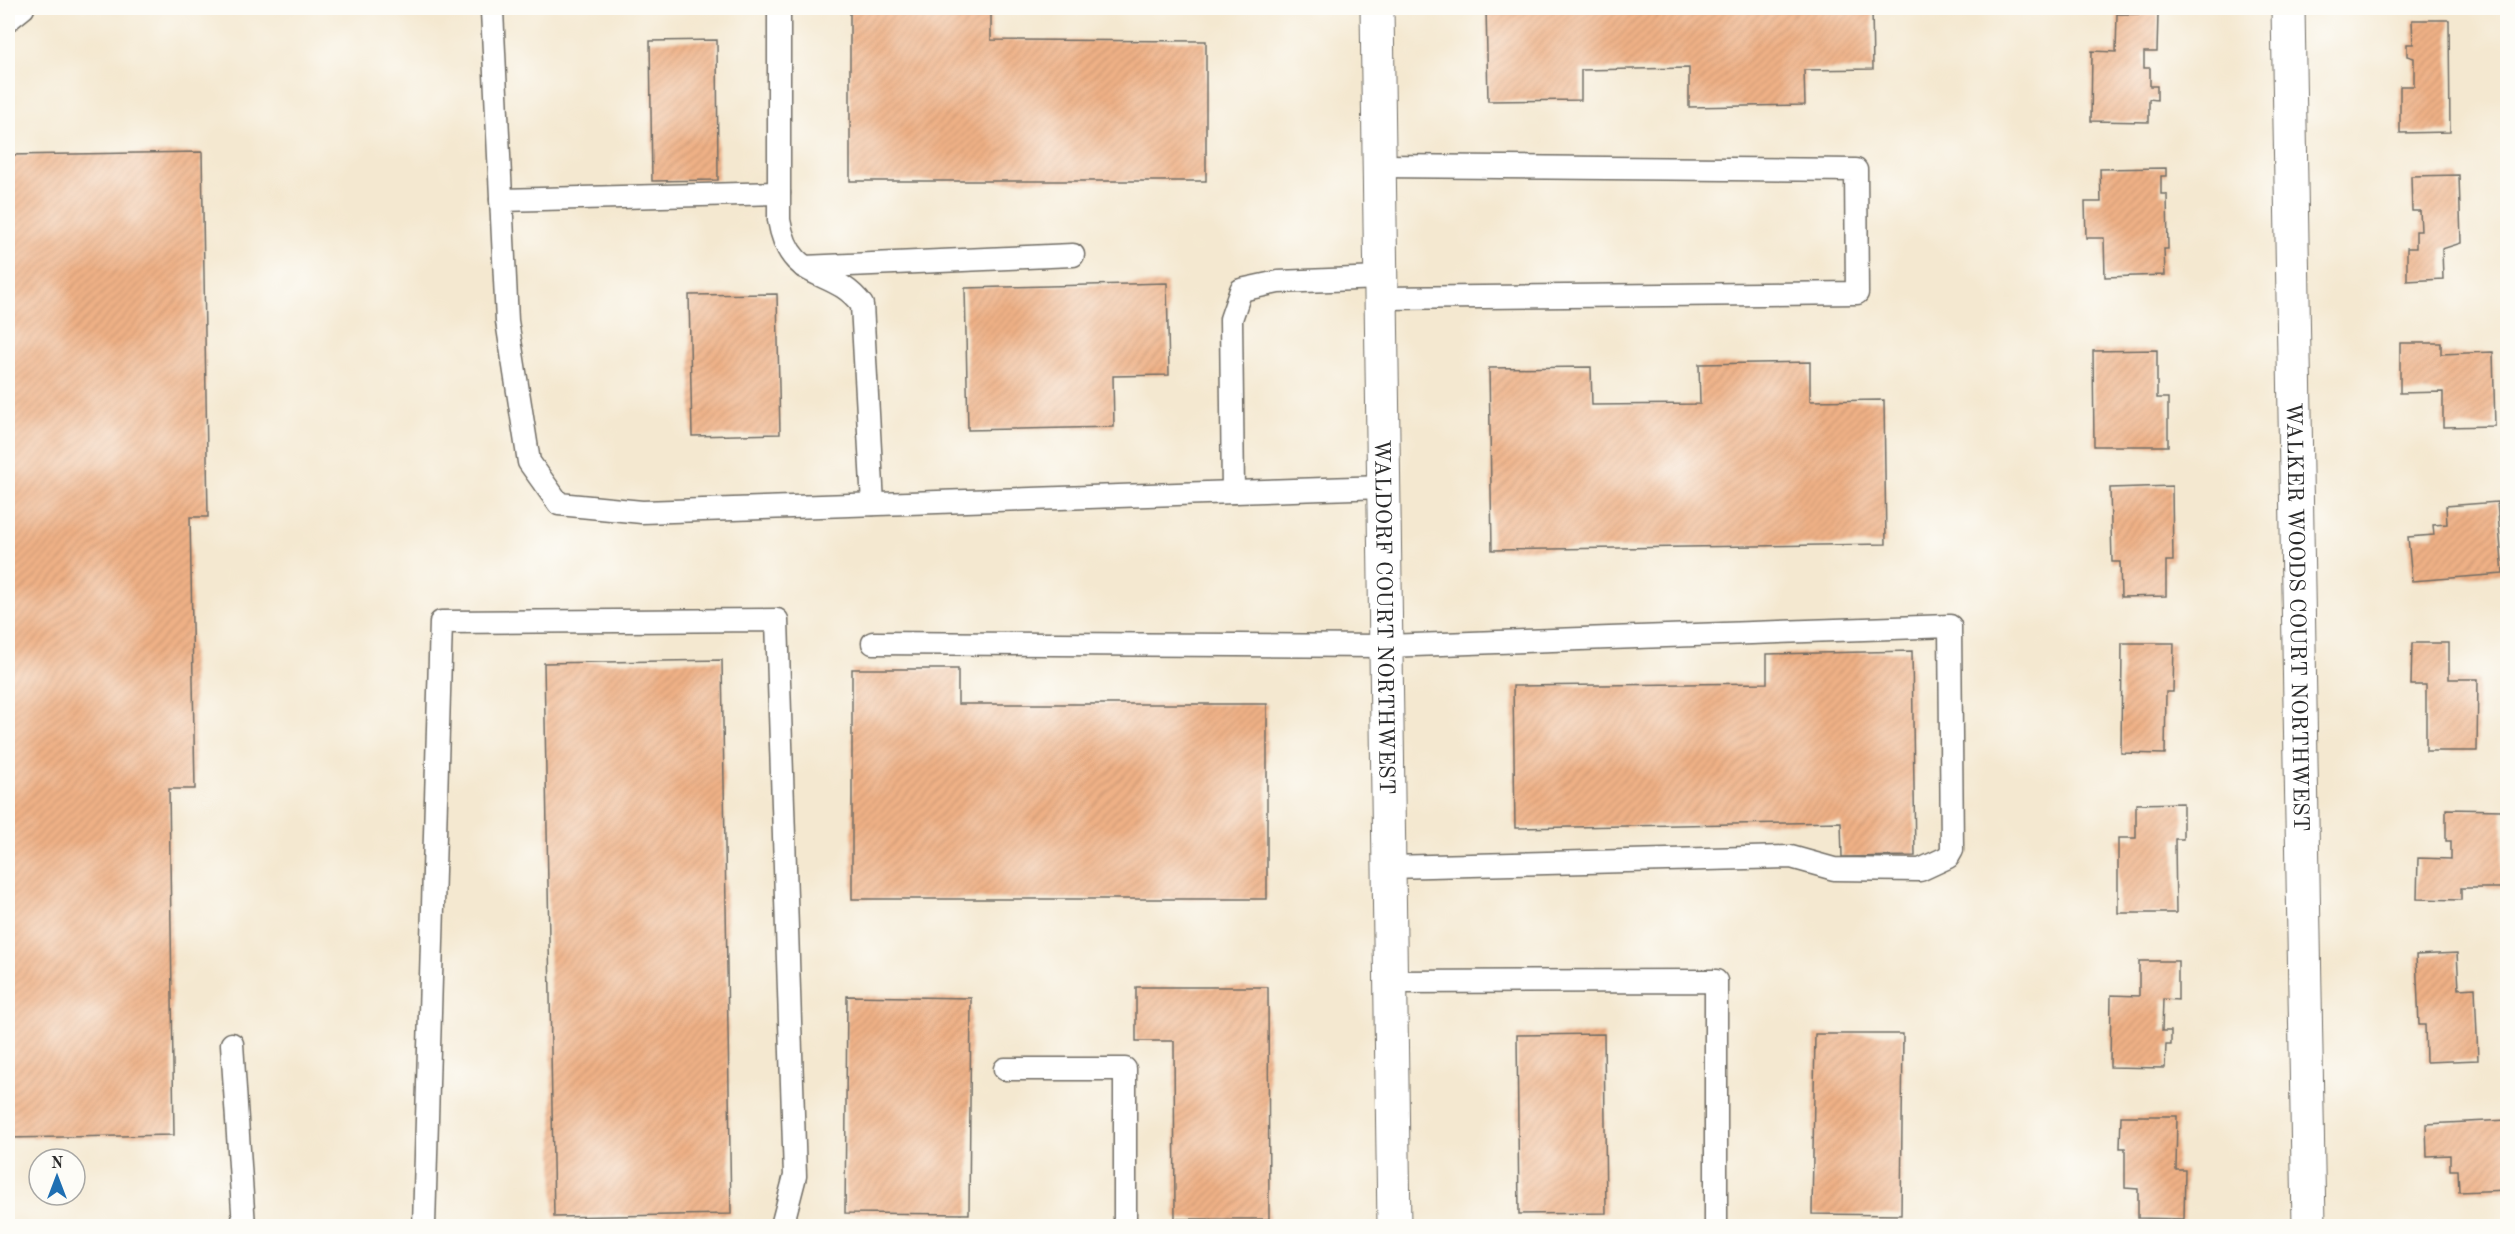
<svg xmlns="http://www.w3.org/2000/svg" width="2515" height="1234" font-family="'Old Standard TT',serif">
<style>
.building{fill:url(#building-hatch)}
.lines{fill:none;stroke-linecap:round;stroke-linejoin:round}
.lane-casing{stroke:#716d65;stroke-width:25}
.street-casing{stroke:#716d65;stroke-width:35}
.lane{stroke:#fff;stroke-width:22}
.street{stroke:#fff;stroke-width:33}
.labels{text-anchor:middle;stroke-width:5;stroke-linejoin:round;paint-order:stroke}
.street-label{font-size:22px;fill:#2b2b2b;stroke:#fdfcf7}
</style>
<defs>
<pattern id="building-hatch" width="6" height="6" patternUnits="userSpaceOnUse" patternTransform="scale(1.5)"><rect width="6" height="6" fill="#efb186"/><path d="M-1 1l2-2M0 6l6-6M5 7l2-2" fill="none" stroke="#cd9874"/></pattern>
</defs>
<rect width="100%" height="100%" fill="#fdfcf7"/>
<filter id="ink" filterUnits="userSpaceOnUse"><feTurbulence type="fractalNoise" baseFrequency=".0167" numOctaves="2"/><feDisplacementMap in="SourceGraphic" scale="12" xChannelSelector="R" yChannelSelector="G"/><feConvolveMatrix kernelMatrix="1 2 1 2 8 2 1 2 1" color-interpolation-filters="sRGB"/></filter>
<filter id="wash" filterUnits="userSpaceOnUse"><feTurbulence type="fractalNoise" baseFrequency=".008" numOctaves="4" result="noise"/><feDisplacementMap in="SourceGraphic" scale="24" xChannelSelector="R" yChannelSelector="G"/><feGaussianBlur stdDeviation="1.35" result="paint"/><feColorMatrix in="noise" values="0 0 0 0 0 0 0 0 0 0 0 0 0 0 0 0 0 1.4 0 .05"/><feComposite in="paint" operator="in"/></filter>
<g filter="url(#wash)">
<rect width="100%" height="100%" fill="#f4e8d0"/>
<g id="blocks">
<g class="building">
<path d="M850,8H991V40L1206,41V181H850Z"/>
<path d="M1486,8H1872L1873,69L1804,70L1805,105L1689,107V68L1581,70V100L1488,101Z"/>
<path d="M2117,14H2158L2157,52H2144V68H2150V86H2157V100L2149,99V122L2091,121L2092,51L2116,52Z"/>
<path d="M2412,20H2449L2450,132L2400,133V86H2414V58L2407,56V44H2413Z"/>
<path d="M717,40L718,180L652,181L650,41Z"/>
<path d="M202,152L208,517H190L195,789H169L174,1135L8,1138V155Z"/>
<path d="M2166,168V176H2161V194H2167L2168,249H2164L2165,275L2105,277L2104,238H2086L2085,202H2101L2100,169Z"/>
<path d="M2459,175L2461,243L2442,249L2443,279L2407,281V248H2416V231H2421L2420,211H2412L2411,176Z"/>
<path d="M1167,283L1169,375L1113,376L1114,427L968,430L965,288Z"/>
<path d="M777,294L780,434L692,436L689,295Z"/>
<path d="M2400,343H2441V354L2493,352L2495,426L2443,427V392L2400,393Z"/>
<path d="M2157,350V398H2168V446H2094L2093,351Z"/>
<path d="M1810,362V401L1884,400L1886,544L1492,550L1489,368L1591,367L1592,405L1700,404L1699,364Z"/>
<path d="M2172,486L2173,561H2166V596L2121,597L2120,562H2112L2110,488Z"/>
<path d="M2497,502L2503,574L2412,581L2408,537L2434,535L2433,525L2447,524L2446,506Z"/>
<path d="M2122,643H2174L2173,692H2166L2165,754L2121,753Z"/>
<path d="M2412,643H2449V679H2478L2477,751H2426V685H2411Z"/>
<path d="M1912,651L1915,856L1842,857L1841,822L1515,828L1513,686L1767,683V654Z"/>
<path d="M722,660L731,1214L554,1217L544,663Z"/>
<path d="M852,669H958V704H1267V899H852Z"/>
<path d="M2183,803V839H2175L2176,913H2118V838H2136V804Z"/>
<path d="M2446,809L2503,810L2502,888H2461V900L2417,899L2418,858L2451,859V841H2446Z"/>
<path d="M2457,953L2459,989L2475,988L2478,1060L2426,1062L2425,1025H2419L2416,955Z"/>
<path d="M2139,961H2178V1000L2163,999L2162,1031H2171V1045H2166L2165,1068L2110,1067L2111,995L2139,996Z"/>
<path d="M1136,987H1268L1269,1219H1175L1174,1041H1136Z"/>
<path d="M847,996L971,998L969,1214L845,1213Z"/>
<path d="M1604,1034L1606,1213L1519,1214L1517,1035Z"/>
<path d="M1815,1034H1903L1901,1215L1812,1214Z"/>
<path d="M2121,1116H2177L2176,1170H2185L2184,1219L2138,1218V1189L2125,1188V1148H2120Z"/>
<path d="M2508,1120V1190L2459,1192L2458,1170H2450V1155L2427,1156L2426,1124Z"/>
</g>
</g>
</g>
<g filter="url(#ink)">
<use href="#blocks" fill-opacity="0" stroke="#716d65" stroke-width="1.5"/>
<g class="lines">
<defs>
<g id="lane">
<path d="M494,8L492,11L507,321L529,462L559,504L642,512L1384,487"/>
<path d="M779,8V220C790,286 833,265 862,305L873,504"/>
<path d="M8,20L23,8"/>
<path d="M1379,166L1856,170L1857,293L1381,298"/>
<path d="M501,200L779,193"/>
<path d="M804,267L1073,255"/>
<path d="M1233,492L1231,319L1241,290L1278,282L1381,278"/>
<path d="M873,643L1386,646L1950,626L1952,850L1948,857L1920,870L1834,869L1791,857L1389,867"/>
<path d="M1391,982L1716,981V1226"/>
<path d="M232,1044L244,1226"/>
<path d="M1005,1069H1125V1226"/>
<path d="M424,1226L441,622L777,620L795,1176L782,1226"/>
</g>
<g id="street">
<path id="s1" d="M1377,8L1394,1226"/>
<path id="s2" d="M2288,8L2309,1226"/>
</g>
</defs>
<use href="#lane" class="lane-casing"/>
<use href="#street" class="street-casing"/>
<use href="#lane" class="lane"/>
<use href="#street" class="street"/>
</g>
</g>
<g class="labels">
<g class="street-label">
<text dy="8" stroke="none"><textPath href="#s1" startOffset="609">WALDORF COURT NORTHWEST</textPath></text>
<text dy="8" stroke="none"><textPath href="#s2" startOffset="609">WALKER WOODS COURT NORTHWEST</textPath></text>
</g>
</g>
<rect width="2515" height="1234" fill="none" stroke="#fdfcf7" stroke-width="30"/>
<g transform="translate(57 1177)"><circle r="28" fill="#fdfcf7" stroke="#a9a8a5" stroke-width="1.5"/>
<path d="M0-4.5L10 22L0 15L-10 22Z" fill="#1f6fb2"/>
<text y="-9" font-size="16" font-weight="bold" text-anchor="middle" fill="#2b2b2b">N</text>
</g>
</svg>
